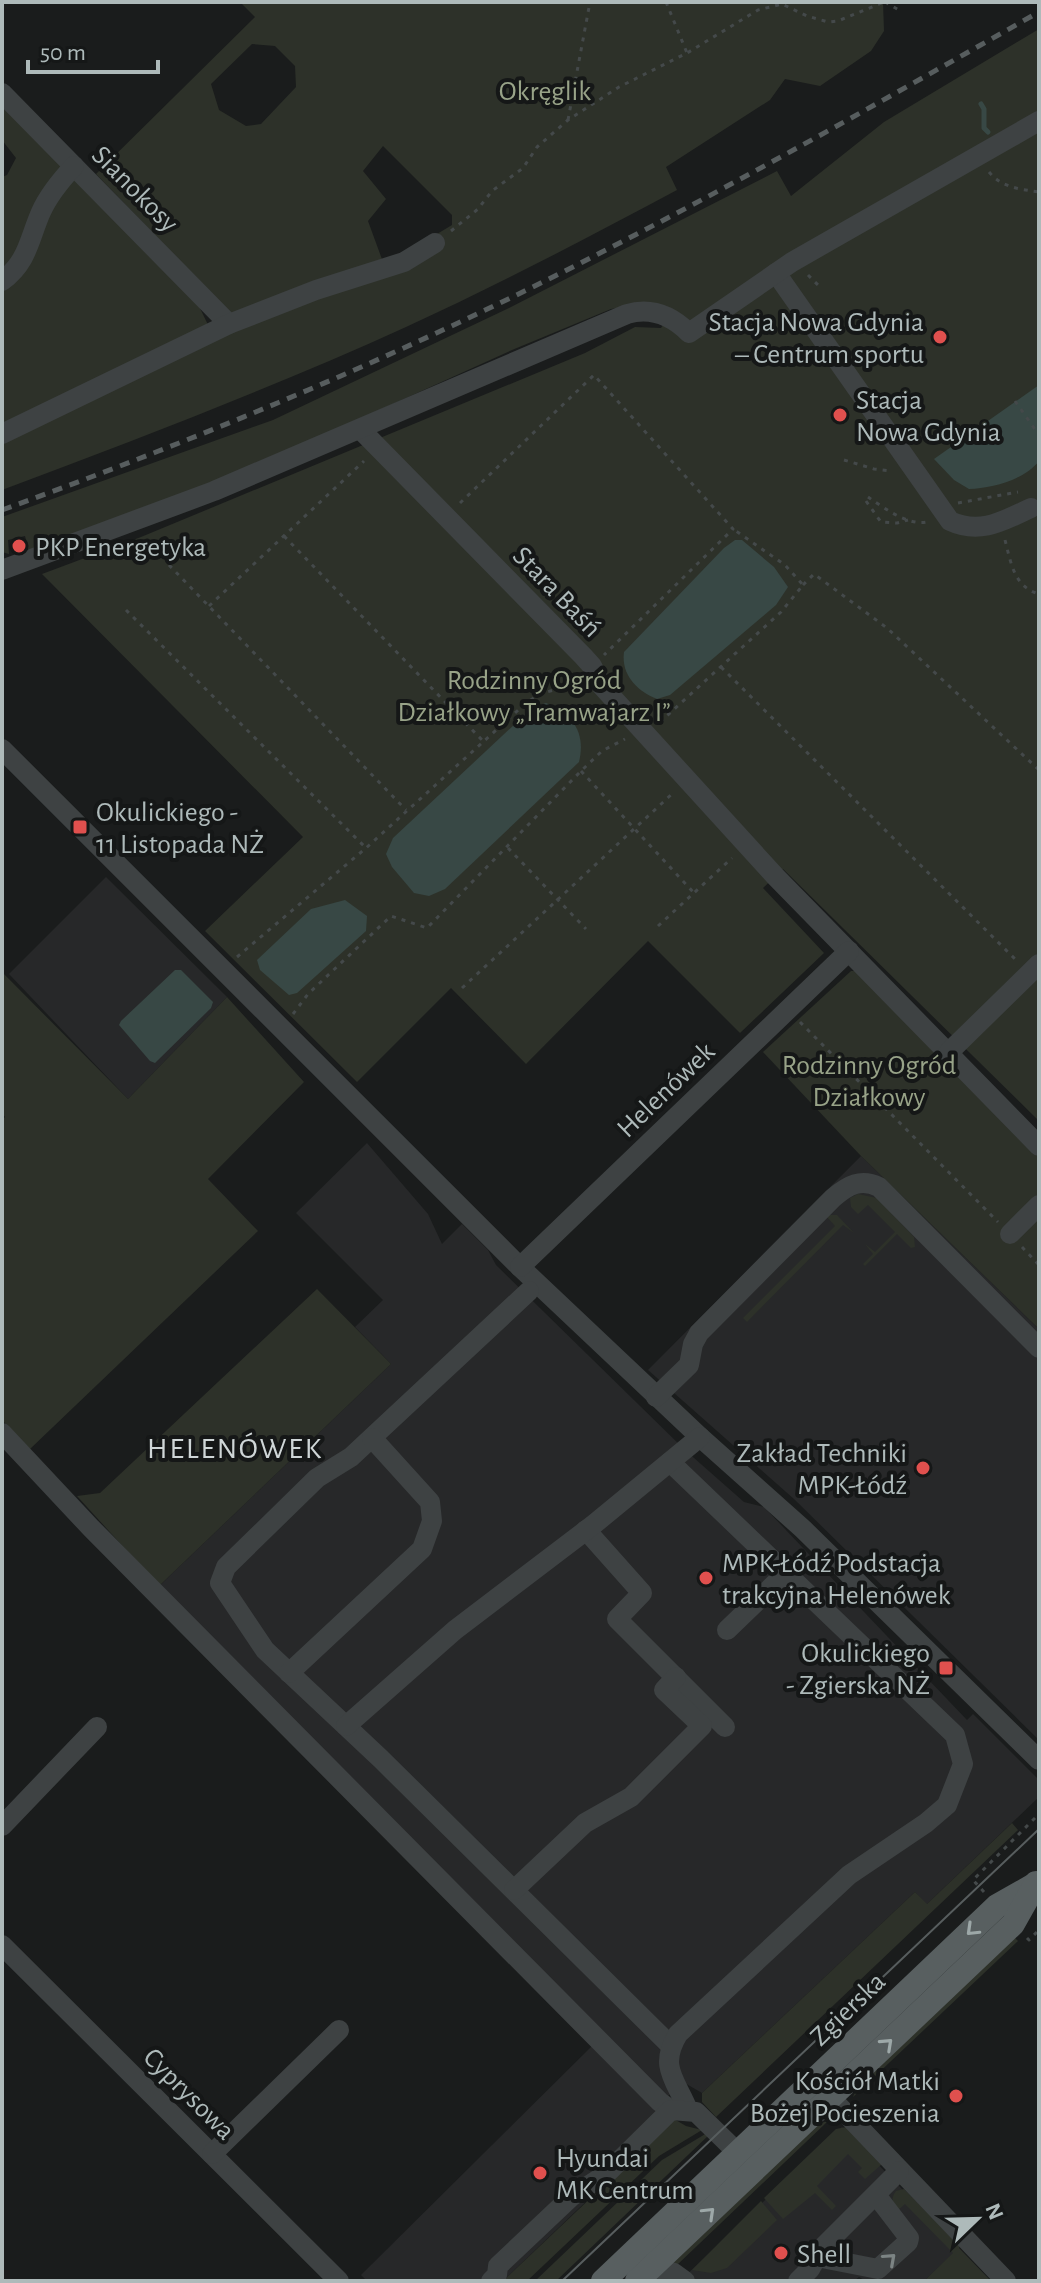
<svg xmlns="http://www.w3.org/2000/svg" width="1041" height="2283" font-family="'Alegreya Sans',sans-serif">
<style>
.built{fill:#272829}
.green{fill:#2d3129;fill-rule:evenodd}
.water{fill:#384845}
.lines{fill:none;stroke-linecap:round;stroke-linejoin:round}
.stream{stroke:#384845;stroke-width:5}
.path{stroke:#44494a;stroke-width:3;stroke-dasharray:4 6;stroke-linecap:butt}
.minor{stroke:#3e4243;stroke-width:20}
.major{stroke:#585f60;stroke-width:24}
.tram{stroke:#575d5e;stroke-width:2}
.rail{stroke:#575d5e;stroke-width:5;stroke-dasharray:10 8;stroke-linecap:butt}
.oneway{stroke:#9da8a8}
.oneway2{stroke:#7c8484}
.poi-dot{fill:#e0504e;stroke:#151717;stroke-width:3}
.labels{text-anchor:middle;stroke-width:8;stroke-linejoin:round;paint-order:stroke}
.park-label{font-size:28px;fill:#98a388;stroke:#151717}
.street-label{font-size:28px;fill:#aebaba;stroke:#151717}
.poi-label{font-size:28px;fill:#aebaba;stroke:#151717;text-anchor:start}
.neighbourhood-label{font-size:30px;letter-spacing:2px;fill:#cfd6d7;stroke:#151717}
</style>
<rect width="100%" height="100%" fill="#1a1c1c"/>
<g class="built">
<path d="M106,877L227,997L128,1099L9,974Z"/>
<path d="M367,1143L428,1214L442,1244L462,1224L488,1250L496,1265L685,1450L744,1502L764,1507L967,1720L973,1714L1039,1780V1797L926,1905L915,1892L702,2093L683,2082L665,2099L159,1586L391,1364L355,1327L383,1300L296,1213Z"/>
<path d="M861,1156L1039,1329V1740L794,1499L648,1370Z"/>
<path d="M593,2045L669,2122L503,2281H367L361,2275Z"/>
<path d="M842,2127L959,2248L924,2281H866L859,2277L854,2281H680Z"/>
</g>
<g class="green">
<path d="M240,2H883L884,31L871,51L820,86L785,79L770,100L666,167L677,190C587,238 498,285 406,327C274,387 138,439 2,490V177L7,175L16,158L2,140V105L196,300L211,331L237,320L96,174L255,17ZM252,44L275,46L295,66L296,87L261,124L246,126L219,110L211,84ZM383,146L452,215V225L402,255L383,262L368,221L386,199L363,171Z"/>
<path d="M1039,29V1121L783,869L763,888L824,953L740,1033L648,941L526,1064L451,988L357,1082L205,931L303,837L42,574L141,537L585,353L635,327L661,328L672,311L624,307L611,309L512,350L251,468L29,552L25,536L8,540L9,554L2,552V517L273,420L509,308L777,171L791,196L884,122Z"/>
<path d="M851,971H855L1039,1155V1329L861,1156L763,1052Z"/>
<path d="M2,972L128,1099L227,997L304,1082L208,1179L258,1231L30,1449L2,1420V1120L5,1117L2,1113Z"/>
<path d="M858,1194L877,1198L914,1237L915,1247L911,1248L897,1234L865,1266L863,1264L873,1254L865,1244L875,1252L895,1232L868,1205L858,1214L851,1207L850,1198Z"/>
<path d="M828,1215H837L854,1233L843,1225L747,1322L743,1318L835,1226L826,1216Z"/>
<path d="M317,1289L391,1364L159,1586L77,1496L100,1493Z"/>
<path d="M1012,1823L1018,1830L716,2117L702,2102V2093L915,1892L927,1904Z"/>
<path d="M1014,1937L1018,1941L853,2097L857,2088Z"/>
<path d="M674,2119L686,2126L702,2130L659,2156L527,2281H503Z"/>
<path d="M824,2122H827L677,2265L672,2262L816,2126Z"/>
<path d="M846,2127L882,2164L865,2179L858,2172L862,2168L848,2154L817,2186L836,2206L832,2210L815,2193L783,2219L764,2198L836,2129Z"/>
<path d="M707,2133L710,2134L556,2281H535L662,2160Z"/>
<path d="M904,2189L960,2246L959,2248L991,2281H924L953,2253L905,2204L896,2212C893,2203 890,2199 896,2191Z"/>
<path d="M761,2201L777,2220L727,2268L711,2273L692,2270Z"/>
</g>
<g class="water">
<path d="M1039,385V461C1024,480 992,488 969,489L954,480L934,459Z"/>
<path d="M735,540H742L774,567L788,587L776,605L670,695L657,699C637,691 621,675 624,652L724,548Z"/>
<path d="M546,703C573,714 586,733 579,762L445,889L429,896L414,893L392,867L386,854L393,838L532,708Z"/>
<path d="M345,900L367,916L366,931L297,993L289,995L260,970L257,960L311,909Z"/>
<path d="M175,970H181L213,1002L211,1008L155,1063L150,1061L119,1025L121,1021Z"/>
</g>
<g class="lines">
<path class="stream" d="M981,104L984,109V128L988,132"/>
<g class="path">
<path d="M666,2L687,53"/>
<path d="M885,2L899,10"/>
<path d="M568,120L590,2"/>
<path d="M989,172C1002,188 1020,189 1039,192"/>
<path d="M451,231L478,209L492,191L523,168L537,147L568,120L619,87L687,53L758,10L782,4L807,16L828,22L838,21L884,2"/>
<path d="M808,275L818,285"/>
<path d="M1015,401L1039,435"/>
<path d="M844,460L874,469L892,471"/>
<path d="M868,497C884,508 908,526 927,522"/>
<path d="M866,501L881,522L897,523L908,520"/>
<path d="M460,503L594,375L733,529L604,655"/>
<path d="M958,503L1018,492"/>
<path d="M284,536L483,741"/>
<path d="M1005,540C1011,563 1014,587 1039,594"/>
<path d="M169,565L406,810"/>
<path d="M803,585L814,574L887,628L1039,770"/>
<path d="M209,606L364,461"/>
<path d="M126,610L366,848"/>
<path d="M721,667L1016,960"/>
<path d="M660,722L781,612L803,585L785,565L733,529"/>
<path d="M581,771L694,893"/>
<path d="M508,848L586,929"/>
<path d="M658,926L732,858"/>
<path d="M237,957L366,848L526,703L540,694L581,682"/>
<path d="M462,988L673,793"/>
<path d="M293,1014L308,994L391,916L427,928L581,771L602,751L625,739"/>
<path d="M800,1022L998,1222"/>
<path d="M1022,1247L1039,1265"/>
<path d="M984,1892L973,1880L1039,1814"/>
<path d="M1027,1938L1029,1940L1039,1930"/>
</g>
<g class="minor">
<path d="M2,93L229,324"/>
<path d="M776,273L950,521C980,535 1003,521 1031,508"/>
<path d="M2,281C28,262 29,239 41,212C49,194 61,180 74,166"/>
<path d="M361,430L583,656L592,666L601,685L775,876L1039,1146"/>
<path d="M2,434L229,324L316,290L404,262L435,243"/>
<path d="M2,570L214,491L627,314C651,307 672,316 689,333L792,262L1039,121"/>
<path d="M2,749L520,1267L700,1437L803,1529L1039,1760"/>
<path d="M948,1053L1039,964"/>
<path d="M1010,1234L1039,1205"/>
<path d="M520,1267L849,951"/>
<path d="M529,1291L351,1457L317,1478L226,1567L220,1583L265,1650L381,1759L671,2046"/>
<path d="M656,1397L689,1365L693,1344L699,1333L833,1198C848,1185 861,1178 879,1187L1039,1348"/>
<path d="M2,1433L91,1528L660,2102L671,2110"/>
<path d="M670,1462L955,1735L963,1764L947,1805L926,1823L849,1875L678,2034C658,2067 676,2080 688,2110"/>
<path d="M586,1530L642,1593L617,1619L725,1727"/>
<path d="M727,1630L785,1574"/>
<path d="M289,1673L422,1549L432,1521L430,1502L372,1438"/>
<path d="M346,1726L455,1630L593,1525L700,1437"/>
<path d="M2,1826L97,1727"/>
<path d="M514,1890L585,1823L631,1797L702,1726L664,1690L676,1677"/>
<path d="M2,1945L339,2281"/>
<path d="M830,2097L1006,2281"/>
<path d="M212,2154L339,2030"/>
<path d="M817,2257L878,2269L908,2242L909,2238L876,2195"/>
<path d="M652,2267L674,2273L685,2281"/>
<path d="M491,2281L497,2275L498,2266L571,2197L606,2174L671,2110L696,2112L738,2153"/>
<path d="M798,2281L810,2269L822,2248L899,2171"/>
</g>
<g class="major">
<path d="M603,2281L997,1906L1034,1885"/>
<path d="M637,2281L1013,1924L1036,1883"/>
</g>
<path class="tram" d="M562,2281L1039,1829"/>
<path class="rail" d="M2,510C206,436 407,353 600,253C749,177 894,94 1039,12"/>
</g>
<defs><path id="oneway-chevron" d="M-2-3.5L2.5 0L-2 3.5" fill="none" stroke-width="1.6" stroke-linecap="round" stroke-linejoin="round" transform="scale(2)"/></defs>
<g class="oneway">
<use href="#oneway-chevron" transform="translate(972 1930) rotate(136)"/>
<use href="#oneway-chevron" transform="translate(887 2044) rotate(-43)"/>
<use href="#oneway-chevron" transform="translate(709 2213) rotate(-44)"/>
</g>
<use class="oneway2" href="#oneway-chevron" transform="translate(890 2259) rotate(-42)"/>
<g class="poi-dot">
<circle cx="940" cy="337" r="8"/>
<circle cx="840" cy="415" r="8"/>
<circle cx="19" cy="546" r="8"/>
<rect x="72" y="819" width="16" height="16" rx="4"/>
<circle cx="923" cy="1468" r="8"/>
<circle cx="706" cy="1578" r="8"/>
<rect x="938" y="1660" width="16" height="16" rx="4"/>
<circle cx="956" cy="2096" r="8"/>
<circle cx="540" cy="2173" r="8"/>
<circle cx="781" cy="2253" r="8"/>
</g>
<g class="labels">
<g class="park-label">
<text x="545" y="100">Okręglik</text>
<text x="534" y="689">Rodzinny Ogród<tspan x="534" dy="32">Działkowy „Tramwajarz I”</tspan></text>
<text x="869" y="1074">Rodzinny Ogród<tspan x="869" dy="32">Działkowy</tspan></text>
</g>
<g class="street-label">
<text transform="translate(136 188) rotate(45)" y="10">Sianokosy</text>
<text transform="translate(558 591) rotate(46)" y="10">Stara Baśń</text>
<text transform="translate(665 1089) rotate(-44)" y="10">Helenówek</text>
<text transform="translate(847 2008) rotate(-44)" y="10">Zgierska</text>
<text transform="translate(190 2093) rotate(45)" y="10">Cyprysowa</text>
</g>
<g class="poi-label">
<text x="924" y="331" text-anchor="end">Stacja Nowa Gdynia<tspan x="924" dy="32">– Centrum sportu</tspan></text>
<text x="856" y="409">Stacja<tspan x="856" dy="32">Nowa Gdynia</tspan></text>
<text x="35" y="556">PKP Energetyka</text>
<text x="96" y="821">Okulickiego -<tspan x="96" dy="32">11 Listopada NŻ</tspan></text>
<text x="907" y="1462" text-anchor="end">Zakład Techniki<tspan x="907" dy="32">MPK-Łódź</tspan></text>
<text x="722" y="1572">MPK-Łódź Podstacja<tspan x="722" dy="32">trakcyjna Helenówek</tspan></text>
<text x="930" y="1662" text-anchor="end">Okulickiego<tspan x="930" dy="32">- Zgierska NŻ</tspan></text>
<text x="940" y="2090" text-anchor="end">Kościół Matki<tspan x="940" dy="32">Bożej Pocieszenia</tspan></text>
<text x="556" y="2167">Hyundai<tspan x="556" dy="32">MK Centrum</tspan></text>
<text x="797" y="2263">Shell</text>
</g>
<g class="neighbourhood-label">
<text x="235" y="1458">HELENÓWEK</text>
</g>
</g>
<rect width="1041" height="2283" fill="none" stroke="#aebaba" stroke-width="8"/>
<g transform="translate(977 2219) rotate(67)" stroke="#151717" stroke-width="6" paint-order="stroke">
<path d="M0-6L14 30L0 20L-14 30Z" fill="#aebaba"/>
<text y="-12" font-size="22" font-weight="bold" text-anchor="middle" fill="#aebaba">N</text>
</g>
<path d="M28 60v12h130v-12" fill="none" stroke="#aebaba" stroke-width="4"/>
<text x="40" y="60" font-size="24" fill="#aebaba" stroke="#151717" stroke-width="6" paint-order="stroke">50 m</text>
</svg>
